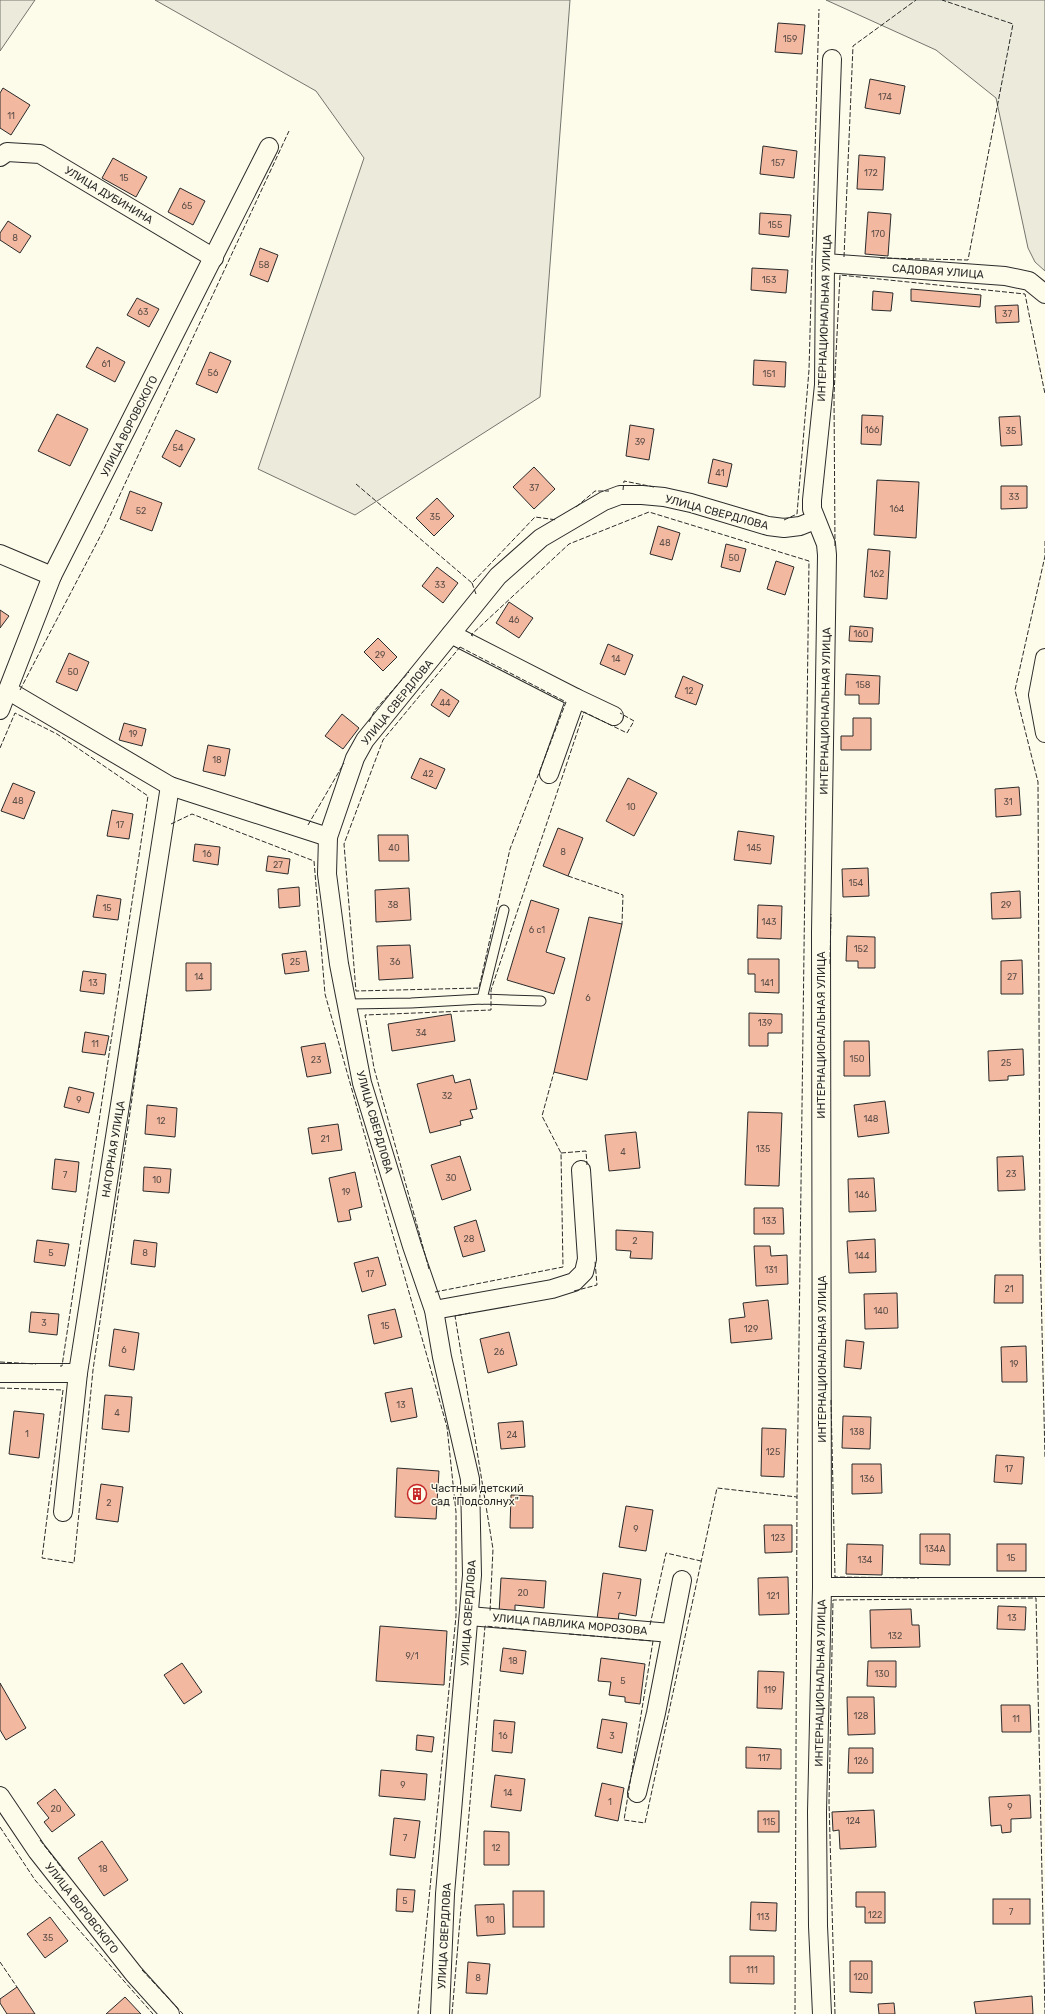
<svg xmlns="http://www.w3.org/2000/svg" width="1045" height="2014" font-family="Rubik,sans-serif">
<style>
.green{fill:#ecebdb;stroke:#74746e}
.building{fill:#f2b8a0;stroke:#2b2b2b}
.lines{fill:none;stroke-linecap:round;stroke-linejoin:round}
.service-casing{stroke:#2b2b2b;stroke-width:11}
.minor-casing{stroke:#2b2b2b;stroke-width:20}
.service{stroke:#fdfbea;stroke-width:9}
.minor{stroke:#fdfbea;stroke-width:18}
.fence{stroke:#2b2b2b;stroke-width:1;stroke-dasharray:5 2;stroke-linecap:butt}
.labels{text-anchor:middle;stroke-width:3;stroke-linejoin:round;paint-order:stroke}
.number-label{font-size:9px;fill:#5d4e48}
.street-label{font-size:11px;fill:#2b2b2b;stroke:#fdfbea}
.poi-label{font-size:11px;fill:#2b2b2b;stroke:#fdfbea;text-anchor:start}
</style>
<rect width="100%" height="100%" fill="#fdfbea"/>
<g class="green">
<path d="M0,0H35L0,51Z"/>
<path d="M155,0H570L540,397L355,515L258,469L364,158L316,91Z"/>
<path d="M826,0H1045V271L1035,262L1028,248L996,98L936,50Z"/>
</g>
<g class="building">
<path d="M778,23L805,25L802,54L775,52Z"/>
<path d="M870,79L905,86L900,114L865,108Z"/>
<path d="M3,88L30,105L11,135L0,128V93Z"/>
<path d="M763,146L797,151L794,178L760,174Z"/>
<path d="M859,155L885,157L883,190L857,189Z"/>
<path d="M113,158L147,177L136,197L102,178Z"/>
<path d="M180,188L205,201L193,225L168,212Z"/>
<path d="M868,212L891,214L888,256L865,254Z"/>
<path d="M760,213L791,215L789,237L759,234Z"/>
<path d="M8,221L31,236L20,253L0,240V233Z"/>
<path d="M260,248L278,255L268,282L250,275Z"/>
<path d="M752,268L788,270L786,293L751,290Z"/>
<path d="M911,289L981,295L980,307L911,301Z"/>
<path d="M873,291L893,293L891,311L872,310Z"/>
<path d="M137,298L159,309L149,327L127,315Z"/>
<path d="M1018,305L1019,322L996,323L995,306Z"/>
<path d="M97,347L125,362L115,382L86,367Z"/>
<path d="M210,352L231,361L217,393L196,384Z"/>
<path d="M754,360L786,362L785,387L753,385Z"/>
<path d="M57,414L88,429L70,466L38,451Z"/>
<path d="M862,415L883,416L881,445L861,444Z"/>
<path d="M1020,416L1022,445L1001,446L999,417Z"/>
<path d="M630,425L654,429L649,460L626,456Z"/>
<path d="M176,430L195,439L180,467L162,457Z"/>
<path d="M713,459L732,464L727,487L708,483Z"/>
<path d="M534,467L555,489L534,509L513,487Z"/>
<path d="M877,480L919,482L916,538L874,535Z"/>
<path d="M1001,486H1027V508L1001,509Z"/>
<path d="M130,491L162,503L152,531L120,519Z"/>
<path d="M437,498L454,516L434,536L416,518Z"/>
<path d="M658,526L680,533L672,560L650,554Z"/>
<path d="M726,544L746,549L740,572L721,567Z"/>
<path d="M868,549L890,551L887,599L864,597Z"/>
<path d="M776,561L794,567L785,595L767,589Z"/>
<path d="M437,567L458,583L443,603L422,586Z"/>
<path d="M509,602L533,618L519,638L496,623Z"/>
<path d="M0,610L9,616L0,628Z"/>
<path d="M850,626L873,628L872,642L849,641Z"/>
<path d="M378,638L397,657L383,671L364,652Z"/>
<path d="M608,644L633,655L625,675L600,664Z"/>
<path d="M69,653L89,662L77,691L56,682Z"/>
<path d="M846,674L880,676L879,704H859V695H845Z"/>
<path d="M683,676L703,685L696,705L675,697Z"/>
<path d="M441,689L459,701L449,717L431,705Z"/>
<path d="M342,714L359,728L343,749L325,736Z"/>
<path d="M853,718H871V750H841V736H853Z"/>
<path d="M124,723L146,729L142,746L119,740Z"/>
<path d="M208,745L230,749L225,776L203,771Z"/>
<path d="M420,758L445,769L436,789L411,778Z"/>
<path d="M628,778L657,793L634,836L606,821Z"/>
<path d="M13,783L35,792L24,819L1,811Z"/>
<path d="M1019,787L1021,815L996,817L995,789Z"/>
<path d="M112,810L133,814L129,839L107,836Z"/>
<path d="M558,828L583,838L568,876L543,866Z"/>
<path d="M738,831L774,836L771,864L734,860Z"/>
<path d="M378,835H408L409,861H379Z"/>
<path d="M195,844L220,847L218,865L193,861Z"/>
<path d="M268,856L290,859L288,874L266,871Z"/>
<path d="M868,868L869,896L843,897L842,869Z"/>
<path d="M299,887L300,906L279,908L278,889Z"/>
<path d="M409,888L411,920L376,922L375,890Z"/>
<path d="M1020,891L1021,918L992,919L991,893Z"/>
<path d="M97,895L121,899L118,920L93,917Z"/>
<path d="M531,900L559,909L546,952L565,958L554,994L507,980Z"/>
<path d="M758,905L782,906L781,939L757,938Z"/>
<path d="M589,917L622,924L587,1080L554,1072Z"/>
<path d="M847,936L875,937V968H858V961H846Z"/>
<path d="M410,945L413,978L379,980L377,946Z"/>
<path d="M306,951L309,971L285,974L282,954Z"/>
<path d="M748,959H779V993L755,992V974H748Z"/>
<path d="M1022,960L1023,994H1001V961Z"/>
<path d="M186,963H211V990L186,991Z"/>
<path d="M83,971L106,974L104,994L80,991Z"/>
<path d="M749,1013L782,1014V1033H768V1046H749Z"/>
<path d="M451,1014L455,1041L392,1051L388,1024Z"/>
<path d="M85,1032L109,1036L105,1055L82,1052Z"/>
<path d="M844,1041H869L870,1076H844Z"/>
<path d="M325,1043L331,1073L307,1077L301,1047Z"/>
<path d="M1023,1049L1024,1075L1008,1076V1080L989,1081L988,1051Z"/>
<path d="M453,1075L455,1083L470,1079L477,1109L470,1110L473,1118L460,1121L461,1125L430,1133L417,1084Z"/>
<path d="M69,1087L94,1093L89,1113L64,1107Z"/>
<path d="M885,1101L889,1133L858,1137L854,1105Z"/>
<path d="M147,1105L177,1108L175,1137L145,1134Z"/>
<path d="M748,1112L782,1113L779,1186L745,1185Z"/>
<path d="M338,1124L342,1150L312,1154L308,1128Z"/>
<path d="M636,1132L640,1168L609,1171L605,1135Z"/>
<path d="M460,1156L471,1190L442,1200L431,1165Z"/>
<path d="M1023,1156L1025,1190L998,1191L997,1157Z"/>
<path d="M55,1159L79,1162L76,1192L52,1189Z"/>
<path d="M144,1167L171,1169L169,1193L143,1191Z"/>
<path d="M355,1172L362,1207L349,1210L351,1220L338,1222L329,1178Z"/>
<path d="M874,1178L876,1211L849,1212L848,1179Z"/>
<path d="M754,1208H783L784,1234H754Z"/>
<path d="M476,1220L485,1251L463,1257L454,1227Z"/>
<path d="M616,1230L653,1232L652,1259L630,1258L631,1251L616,1250Z"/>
<path d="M875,1239L876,1272L849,1273L847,1241Z"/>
<path d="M37,1240L69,1244L65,1266L34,1262Z"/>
<path d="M134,1240L157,1243L155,1267L131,1264Z"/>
<path d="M754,1246H770L771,1256L787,1255L788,1284L756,1286Z"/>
<path d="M378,1257L386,1285L362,1292L354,1263Z"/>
<path d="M995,1275H1023V1303H994Z"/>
<path d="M897,1293L898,1328L865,1329L864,1294Z"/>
<path d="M768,1300L772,1339L731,1343L729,1319L745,1317L743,1303Z"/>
<path d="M395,1309L402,1337L374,1344L368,1315Z"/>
<path d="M31,1312L59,1314L57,1335L29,1332Z"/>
<path d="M114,1329L139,1333L134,1370L109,1366Z"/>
<path d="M509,1332L517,1365L488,1373L480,1339Z"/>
<path d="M846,1340L864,1342L861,1369L844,1367Z"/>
<path d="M1026,1346L1027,1382H1002L1001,1347Z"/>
<path d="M412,1388L417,1417L391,1422L385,1393Z"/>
<path d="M105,1395L132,1397L129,1432L102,1429Z"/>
<path d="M14,1411L44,1414L39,1458L9,1454Z"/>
<path d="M843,1416L871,1417L870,1449L842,1448Z"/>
<path d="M523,1421L525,1447L501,1449L498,1423Z"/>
<path d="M762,1428L786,1429L784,1477L761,1476Z"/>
<path d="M996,1455L1024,1457L1022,1484L994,1482Z"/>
<path d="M852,1464H881L882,1493L852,1494Z"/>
<path d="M397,1468L439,1471L436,1519L395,1517Z"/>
<path d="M101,1484L123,1487L118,1522L96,1519Z"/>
<path d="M511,1495L533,1496V1528H510Z"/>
<path d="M626,1506L653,1510L646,1551L619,1547Z"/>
<path d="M764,1525H792V1552L765,1553Z"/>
<path d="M920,1534H950V1565L920,1564Z"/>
<path d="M847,1544L883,1545L882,1575L846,1574Z"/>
<rect x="997" y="1544" width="29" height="27"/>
<path d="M603,1573L641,1579L636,1616L619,1613L618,1622L597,1619Z"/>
<path d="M788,1577L789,1614L759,1615L758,1578Z"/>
<path d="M501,1578L546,1581L544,1608L515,1605V1614L499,1613Z"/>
<path d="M998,1606L1026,1607L1025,1630L997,1629Z"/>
<path d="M911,1609L912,1625H919L920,1647L871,1648L870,1610Z"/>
<path d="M380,1626L447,1631L444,1685L376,1681Z"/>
<path d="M503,1648L526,1651L523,1674L500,1671Z"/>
<path d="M601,1658L645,1664L640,1704L625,1702V1697L609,1695L611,1682L598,1681Z"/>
<path d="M868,1661H896V1687L867,1686Z"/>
<path d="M182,1663L202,1692L184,1704L164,1675Z"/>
<path d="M758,1671L784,1672L782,1709L757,1708Z"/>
<path d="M0,1683L26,1728L6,1740L0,1730Z"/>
<path d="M847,1697H874L875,1734L848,1735Z"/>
<path d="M1001,1705H1030L1031,1732H1002Z"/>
<path d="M602,1719L627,1723L622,1753L597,1748Z"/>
<path d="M494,1720L515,1722L512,1753L492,1751Z"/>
<path d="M417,1735L434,1737L432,1752L416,1750Z"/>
<path d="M746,1747L781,1749V1769L746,1768Z"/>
<path d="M849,1748H873V1773H848Z"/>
<path d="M381,1770L427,1774L425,1800L379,1796Z"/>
<path d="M495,1775L525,1779L521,1811L491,1807Z"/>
<path d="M602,1783L624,1788L618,1821L595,1816Z"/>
<path d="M55,1789L75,1815L52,1832L44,1822L49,1818L37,1803Z"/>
<path d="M1030,1795L1031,1818L1011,1819V1832L1002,1833L1001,1825L991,1826L989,1797Z"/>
<path d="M874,1810L876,1847L840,1849L839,1830L833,1831L832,1812Z"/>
<rect x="758" y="1811" width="21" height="21"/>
<path d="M394,1818L420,1821L415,1858L390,1855Z"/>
<path d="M484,1831L509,1832V1865H484Z"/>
<path d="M102,1841L128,1880L104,1896L78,1858Z"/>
<path d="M397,1889L415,1890L413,1912L396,1911Z"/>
<rect x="513" y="1891" width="31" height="36"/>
<path d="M856,1892H885V1923H865V1907H856Z"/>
<rect x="993" y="1899" width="37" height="25"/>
<path d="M751,1902L777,1903L776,1931L750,1930Z"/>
<path d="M504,1904L505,1934L477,1936L475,1905Z"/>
<path d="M50,1917L68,1941L45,1958L27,1934Z"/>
<path d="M730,1956H774V1984L730,1983Z"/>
<path d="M850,1961H872V1993L850,1992Z"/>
<path d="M468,1962L490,1964L487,1994L466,1993Z"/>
<path d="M17,1987L35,2014H7L0,2003V1999Z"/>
<path d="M1032,1996L1033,2014H976L974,2002Z"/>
<path d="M125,1997L141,2014H106Z"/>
<path d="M894,2003L895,2014H879L878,2004Z"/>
</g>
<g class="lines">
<defs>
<g id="service">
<path d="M482,999L504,910"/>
<path d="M349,1004L411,1003L482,999L541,1001"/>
</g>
<g id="minor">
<path d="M0,157L7,152L40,154L214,258"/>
<path d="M825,263L1005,276L1029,281L1045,294"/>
<path d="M0,554L52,576"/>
<path d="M451,634L576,698L549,774"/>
<path d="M1045,658L1038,695L1045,733"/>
<path d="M9,691L170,786L328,837"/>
<path d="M576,698L614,716"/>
<path d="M0,710L52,576L269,147"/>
<path d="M434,1310L552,1289L574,1282L584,1272L587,1259L581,1170"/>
<path d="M0,1373H78"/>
<path d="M63,1512L78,1373L170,786"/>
<path d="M822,1587H1045"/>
<path d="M469,1616L671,1633"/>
<path d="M637,1793L656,1713L682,1580"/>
<path d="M0,1796L37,1851L134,1974L170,2014"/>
<path d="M440,2014L445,1894L472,1575L470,1479L442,1357L434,1310L412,1246L362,1083L339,964L327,874L328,837L355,758L365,740L498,576L541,538L604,501L620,495H642L664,497L691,503L768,526L784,528L800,526L815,520"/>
<path d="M822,2014L818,1926L817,1812L822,1587L821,932L827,555L826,544L812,509V500L824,385L825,263L832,59"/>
</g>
</defs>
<use href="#service" class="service-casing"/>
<use href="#minor" class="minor-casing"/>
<use href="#service" class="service"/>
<use href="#minor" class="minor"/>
<g class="fence">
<path d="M844,257L853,46L916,0"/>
<path d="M880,258L968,260L1013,24L942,0"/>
<path d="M356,484L472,583L535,517L557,520"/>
<path d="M623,490L624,481L654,487"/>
<path d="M576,507L595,491H609"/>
<path d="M784,520L797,514L809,370L819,9"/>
<path d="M1045,541V556L1015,690L1038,782L1040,1243L1045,1458"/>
<path d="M835,546L834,395L840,275L1025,294L1045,394"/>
<path d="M472,583L476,594"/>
<path d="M473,636L471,635L569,544L649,512L809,561L797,1497"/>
<path d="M460,647L566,702L510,849L479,988L356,991L344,844L383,740Z"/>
<path d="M20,690L103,531L289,131"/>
<path d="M369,722L375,710L409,672"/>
<path d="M0,748L15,713L57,734L148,796L62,1366H60"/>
<path d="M171,824L192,814L314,861L325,994L447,1427L456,1512V1616L418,2014"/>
<path d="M308,825L344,763"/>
<path d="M568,876L623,895L622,924"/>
<path d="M830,964L831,914"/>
<path d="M561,1153L586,1151L587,1165"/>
<path d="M429,1269L374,1068L365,1015L491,1010V990L584,712L627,733L634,721L620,713"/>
<path d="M574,1291L597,1285L595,1261"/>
<path d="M435,1292L563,1267L561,1153L542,1116L554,1072"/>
<path d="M470,1313L455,1316L493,1549L490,1612"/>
<path d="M0,1362L36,1364"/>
<path d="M0,1388L63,1390L42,1558L74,1563L93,1370L147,994"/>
<path d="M831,1400L835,1577L919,1578"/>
<path d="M650,1625L666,1553L701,1561"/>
<path d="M569,1634L653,1641L624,1820L645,1823L717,1488L797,1497L795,2014"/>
<path d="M0,1827L35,1880L153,2014"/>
<path d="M40,1840L64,1871"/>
<path d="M0,1962L17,1987"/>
<path d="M142,1970L183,2014"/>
<path d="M452,2014L485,1626L536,1631"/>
<path d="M835,2014L829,1802L833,1600L1036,1598L1045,2014"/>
</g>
</g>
<defs>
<symbol id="building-ring" viewBox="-11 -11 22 22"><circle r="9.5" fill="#fdfbea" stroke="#c62828" stroke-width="1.5"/><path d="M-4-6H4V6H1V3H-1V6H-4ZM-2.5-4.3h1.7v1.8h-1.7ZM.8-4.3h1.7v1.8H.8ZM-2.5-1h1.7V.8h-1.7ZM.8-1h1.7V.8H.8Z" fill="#c62828"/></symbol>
</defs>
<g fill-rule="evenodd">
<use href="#building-ring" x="406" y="1483" width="22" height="22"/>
</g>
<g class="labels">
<g class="number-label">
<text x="790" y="42">159</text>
<text x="885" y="100">174</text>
<text x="11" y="119">11</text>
<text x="778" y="166">157</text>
<text x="871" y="176">172</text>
<text x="124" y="181">15</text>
<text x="187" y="209">65</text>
<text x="775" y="228">155</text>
<text x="878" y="237">170</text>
<text x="15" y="241">8</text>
<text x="264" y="268">58</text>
<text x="769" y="283">153</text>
<text x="143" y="315">63</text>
<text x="1007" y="317">37</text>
<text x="106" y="367">61</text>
<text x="213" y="376">56</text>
<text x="769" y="377">151</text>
<text x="872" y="433">166</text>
<text x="1011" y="434">35</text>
<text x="640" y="445">39</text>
<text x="178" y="451">54</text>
<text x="720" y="476">41</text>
<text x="534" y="491">37</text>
<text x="1014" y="500">33</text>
<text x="897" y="512">164</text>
<text x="141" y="514">52</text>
<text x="435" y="520">35</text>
<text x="665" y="546">48</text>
<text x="734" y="561">50</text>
<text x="877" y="577">162</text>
<text x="440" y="588">33</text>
<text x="514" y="623">46</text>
<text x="861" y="637">160</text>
<text x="380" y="658">29</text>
<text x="616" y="662">14</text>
<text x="73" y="675">50</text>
<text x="863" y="688">158</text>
<text x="689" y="694">12</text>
<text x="445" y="706">44</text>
<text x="133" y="737">19</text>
<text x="217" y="763">18</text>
<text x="428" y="777">42</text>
<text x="18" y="804">48</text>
<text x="1008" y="805">31</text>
<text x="631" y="810">10</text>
<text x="120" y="828">17</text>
<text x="394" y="851">40</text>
<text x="754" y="851">145</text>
<text x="563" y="855">8</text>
<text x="207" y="857">16</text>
<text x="278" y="868">27</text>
<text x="856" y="886">154</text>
<text x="393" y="908">38</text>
<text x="1006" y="908">29</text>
<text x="107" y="911">15</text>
<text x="769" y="925">143</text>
<text x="537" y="933">6 с1</text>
<text x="861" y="952">152</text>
<text x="295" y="965">25</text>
<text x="395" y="965">36</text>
<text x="199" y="980">14</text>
<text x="1012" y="980">27</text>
<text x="93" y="986">13</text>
<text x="767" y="986">141</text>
<text x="588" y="1001">6</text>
<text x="765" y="1026">139</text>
<text x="421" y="1036">34</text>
<text x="95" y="1047">11</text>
<text x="857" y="1062">150</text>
<text x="316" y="1063">23</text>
<text x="1006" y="1066">25</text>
<text x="447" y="1099">32</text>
<text x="79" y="1103">9</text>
<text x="871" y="1122">148</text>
<text x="161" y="1124">12</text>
<text x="325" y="1142">21</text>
<text x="763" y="1152">135</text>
<text x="623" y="1155">4</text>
<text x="1011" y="1177">23</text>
<text x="65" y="1178">7</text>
<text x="451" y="1181">30</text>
<text x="157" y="1183">10</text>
<text x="346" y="1195">19</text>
<text x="862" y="1198">146</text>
<text x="769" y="1224">133</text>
<text x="469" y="1242">28</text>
<text x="635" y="1244">2</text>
<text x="51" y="1256">5</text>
<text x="145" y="1256">8</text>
<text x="862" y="1259">144</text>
<text x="771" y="1273">131</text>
<text x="370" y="1277">17</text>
<text x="1009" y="1292">21</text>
<text x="881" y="1314">140</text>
<text x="44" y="1326">3</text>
<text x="385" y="1329">15</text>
<text x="751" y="1332">129</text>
<text x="124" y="1353">6</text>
<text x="499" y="1355">26</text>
<text x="1014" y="1367">19</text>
<text x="401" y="1408">13</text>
<text x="117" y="1416">4</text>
<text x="857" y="1435">138</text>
<text x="27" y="1437">1</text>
<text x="512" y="1438">24</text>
<text x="773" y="1455">125</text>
<text x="1009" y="1472">17</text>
<text x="867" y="1482">136</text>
<text x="109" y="1506">2</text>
<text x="636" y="1532">9</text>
<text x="778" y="1541">123</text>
<text x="935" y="1552">134А</text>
<text x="1011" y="1561">15</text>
<text x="865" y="1563">134</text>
<text x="523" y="1596">20</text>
<text x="619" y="1599">7</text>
<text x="773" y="1599">121</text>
<text x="1012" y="1621">13</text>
<text x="895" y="1639">132</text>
<text x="412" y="1659">9/1</text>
<text x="513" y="1664">18</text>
<text x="882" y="1677">130</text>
<text x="623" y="1684">5</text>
<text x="770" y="1693">119</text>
<text x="861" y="1719">128</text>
<text x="1016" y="1722">11</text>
<text x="503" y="1739">16</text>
<text x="612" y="1739">3</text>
<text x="764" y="1761">117</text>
<text x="861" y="1764">126</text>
<text x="403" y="1788">9</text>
<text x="508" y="1796">14</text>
<text x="610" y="1805">1</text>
<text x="1010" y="1810">9</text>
<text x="56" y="1812">20</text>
<text x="853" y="1824">124</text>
<text x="769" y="1825">115</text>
<text x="405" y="1841">7</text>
<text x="496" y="1851">12</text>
<text x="103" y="1872">18</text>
<text x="405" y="1904">5</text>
<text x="1011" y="1915">7</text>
<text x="875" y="1918">122</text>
<text x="763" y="1920">113</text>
<text x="490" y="1923">10</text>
<text x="48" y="1941">35</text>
<text x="752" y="1973">111</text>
<text x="861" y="1980">120</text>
<text x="478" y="1981">8</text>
</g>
<g class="street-label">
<text transform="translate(109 195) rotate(31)" y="4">УЛИЦА ДУБИНИНА</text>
<text transform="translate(938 271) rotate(4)" y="4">САДОВАЯ УЛИЦА</text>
<text transform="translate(824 318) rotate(-88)" y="4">ИНТЕРНАЦИОНАЛЬНАЯ УЛИЦА</text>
<text transform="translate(129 426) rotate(-63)" y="4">УЛИЦА ВОРОВСКОГО</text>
<text transform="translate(717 512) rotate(15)" y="4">УЛИЦА СВЕРДЛОВА</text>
<text transform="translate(397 702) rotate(-51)" y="4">УЛИЦА СВЕРДЛОВА</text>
<text transform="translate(825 711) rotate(-89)" y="4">ИНТЕРНАЦИОНАЛЬНАЯ УЛИЦА</text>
<text transform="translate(821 1035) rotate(-90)" y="4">ИНТЕРНАЦИОНАЛЬНАЯ УЛИЦА</text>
<text transform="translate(375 1122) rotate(74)" y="4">УЛИЦА СВЕРДЛОВА</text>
<text transform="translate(113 1149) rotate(-81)" y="4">НАГОРНАЯ УЛИЦА</text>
<text transform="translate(822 1359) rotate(-90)" y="4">ИНТЕРНАЦИОНАЛЬНАЯ УЛИЦА</text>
<text transform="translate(468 1613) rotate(-86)" y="4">УЛИЦА СВЕРДЛОВА</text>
<text transform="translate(570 1624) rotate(5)" y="4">УЛИЦА ПАВЛИКА МОРОЗОВА</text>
<text transform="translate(820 1683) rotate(-89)" y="4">ИНТЕРНАЦИОНАЛЬНАЯ УЛИЦА</text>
<text transform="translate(82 1908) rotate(52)" y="4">УЛИЦА ВОРОВСКОГО</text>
<text transform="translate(444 1936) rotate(-87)" y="4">УЛИЦА СВЕРДЛОВА</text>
</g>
<g class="poi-label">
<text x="431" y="1492">Частный детский<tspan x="431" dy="13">сад "Подсолнух"</tspan></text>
</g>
</g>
</svg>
